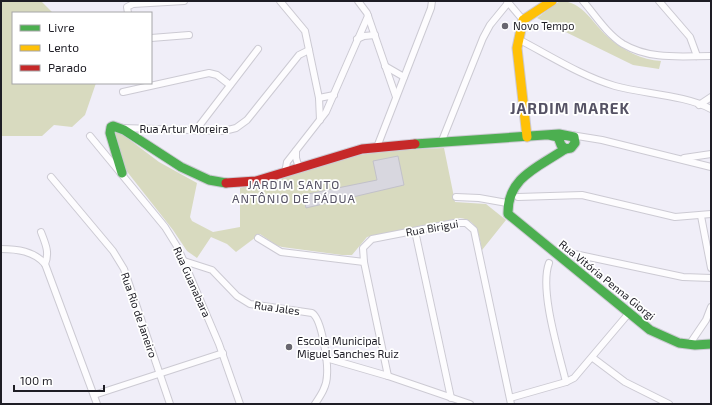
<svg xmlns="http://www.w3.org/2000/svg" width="712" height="405" font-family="'Exo 2',sans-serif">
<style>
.green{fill:#d8dabf}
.building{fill:#d8d7df;stroke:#c2c1c9}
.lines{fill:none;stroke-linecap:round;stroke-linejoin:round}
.street-casing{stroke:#cccad3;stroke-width:8}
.fast-casing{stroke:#cccad3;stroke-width:11}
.slow-casing{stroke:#cccad3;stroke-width:11}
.jam-casing{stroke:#cccad3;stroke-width:11}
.street{stroke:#fdfcfe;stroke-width:6}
.fast{stroke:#4caf50;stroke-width:9}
.slow{stroke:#ffc107;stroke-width:9}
.jam{stroke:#c62828;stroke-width:9}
.poi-dot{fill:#68666f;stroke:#fff;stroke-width:1.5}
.labels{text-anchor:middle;stroke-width:3.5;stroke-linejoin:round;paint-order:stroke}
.poi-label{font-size:11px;fill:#1e1d25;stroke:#fff;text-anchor:start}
.street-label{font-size:11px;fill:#1e1d25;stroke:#fff}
.neighbourhood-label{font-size:12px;letter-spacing:1px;fill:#555264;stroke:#fff}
.district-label{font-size:15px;font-weight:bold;letter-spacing:1px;fill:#555264;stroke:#fff}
</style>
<rect width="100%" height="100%" fill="#f0eef8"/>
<g class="green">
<path d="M1,1H41L53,13H13V83H96L85,115L72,127L54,125L42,136H1Z"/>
<path d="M560,1C583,1 593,24 608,37C622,50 642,60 661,61L659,69L633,65L537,18Z"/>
<path d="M114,130L118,131L159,162L197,183L190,217L192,221L213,232L240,227V188L359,155L395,150L444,148L455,202L486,204L506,220L482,250C479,235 478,220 460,218L367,237L352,255H342L282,247L276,245L260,234L236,252L227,244L211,237L197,258L187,251L173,230L125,169Z"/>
</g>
<path class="building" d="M398,156L404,185L306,208L303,195L377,180L373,161Z"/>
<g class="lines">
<defs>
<g id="street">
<path d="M280,1L305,31L319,98L320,120"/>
<path d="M358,1L367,13L396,97"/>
<path d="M507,1L523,20"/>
<path d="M583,1C595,15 607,34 623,44C650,60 681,56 711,56"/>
<path d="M659,1L690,37L697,56"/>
<path d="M128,13L127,7L133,4L184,1"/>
<path d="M151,38L189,35"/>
<path d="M357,39L364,36L375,35"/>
<path d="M518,39C549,55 581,76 615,86C644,94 685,95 711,109"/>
<path d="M385,66L404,77"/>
<path d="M123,92L209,73L217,75L230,85"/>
<path d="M319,98L334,95"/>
<path d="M699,105L711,97"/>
<path d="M122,128L224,131L236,128L247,120L299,55L309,50"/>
<path d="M196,130L258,49"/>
<path d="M571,135L602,140L711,167"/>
<path d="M90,136L165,227L178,248L219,344L240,404"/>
<path d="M441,143L483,38L490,25L508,3"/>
<path d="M377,147L431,8L432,1"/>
<path d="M296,151V158L299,168"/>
<path d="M684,158L711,154"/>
<path d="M285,173L287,162L326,112L368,16"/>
<path d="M51,177L113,251L124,269L170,404"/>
<path d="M456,197L479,198L507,203"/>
<path d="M518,197L582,195L675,217L711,214"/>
<path d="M701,216L711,268"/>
<path d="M415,231L451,398"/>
<path d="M41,232C45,243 50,252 45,264"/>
<path d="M258,238L281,252L364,262L363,248L372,239L454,223H466L474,230L511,404"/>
<path d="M1,249C17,249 34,251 45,264L97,404"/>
<path d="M570,253L683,277L711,278"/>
<path d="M184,261L212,270L237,296L250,304L312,313C322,319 328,363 327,375C327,386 321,395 315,404"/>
<path d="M364,262L388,376"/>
<path d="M549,263C539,290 559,353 566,382"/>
<path d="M689,345L706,320L711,307"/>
<path d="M326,358L388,376L470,404"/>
<path d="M593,358L625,382L669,404"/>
<path d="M94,395L223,353"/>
<path d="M510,398L566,382L574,378L629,313"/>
</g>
<g id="fast">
<path d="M415,144L559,134L574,137L575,143L571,148L565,149L561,145L558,137L549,135"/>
<path d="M565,149C539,167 507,177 508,214L650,330L679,343L695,345L711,344"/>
<path d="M122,173L110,133L111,127L113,126L124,130L181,167L209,180L226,183"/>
</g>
<path id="slow" d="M527,137L517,48L523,20L552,1"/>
<path id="jam" d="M226,183L256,181L362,149L415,144"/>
</defs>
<use href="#street" class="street-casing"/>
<use href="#fast" class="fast-casing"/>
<use href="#slow" class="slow-casing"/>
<use href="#jam" class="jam-casing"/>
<use href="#street" class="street"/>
<use href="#fast" class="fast"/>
<use href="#slow" class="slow"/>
<use href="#jam" class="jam"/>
</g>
<g class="poi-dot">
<circle cx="505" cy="26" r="4"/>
<circle cx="289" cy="347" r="4"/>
</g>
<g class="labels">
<g class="poi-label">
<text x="513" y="30">Novo Tempo</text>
<text x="297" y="345">Escola Municipal<tspan x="297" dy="13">Miguel Sanches Ruiz</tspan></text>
</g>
<g class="street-label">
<text x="184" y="133">Rua Artur Moreira</text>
<text transform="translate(432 228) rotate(-10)" y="4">Rua Birigui</text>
<text transform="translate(607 280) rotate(39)" y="4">Rua Vitória Penna Giorgi</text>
<text transform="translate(192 282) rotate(66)" y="4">Rua Guanabara</text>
<text transform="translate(277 308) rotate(8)" y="4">Rua Jales</text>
<text transform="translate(139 315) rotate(71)" y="4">Rua Rio de Janeiro</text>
</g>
<g class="neighbourhood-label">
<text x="294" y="189">JARDIM SANTO<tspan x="294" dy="14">ANTÔNIO DE PÁDUA</tspan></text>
</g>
<g class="district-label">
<text x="570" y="114">JARDIM MAREK</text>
</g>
</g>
<rect width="712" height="405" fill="none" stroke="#1e1d25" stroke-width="4"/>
<rect x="12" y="12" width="140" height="72" fill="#ffffff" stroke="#a5a5a8"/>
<rect x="20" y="25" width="20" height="6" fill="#4caf50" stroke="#a5a5a8"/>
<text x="48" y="32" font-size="12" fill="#1e1d25">Livre</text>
<rect x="20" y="45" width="20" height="6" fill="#ffc107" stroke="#a5a5a8"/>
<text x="48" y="52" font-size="12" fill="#1e1d25">Lento</text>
<rect x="20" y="65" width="20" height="6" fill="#c62828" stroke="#a5a5a8"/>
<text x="48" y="72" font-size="12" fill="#1e1d25">Parado</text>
<path d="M14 385v6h90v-6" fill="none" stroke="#1e1d25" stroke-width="2"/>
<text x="20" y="385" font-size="12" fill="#1e1d25" stroke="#ffffff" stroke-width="3" paint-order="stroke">100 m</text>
</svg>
